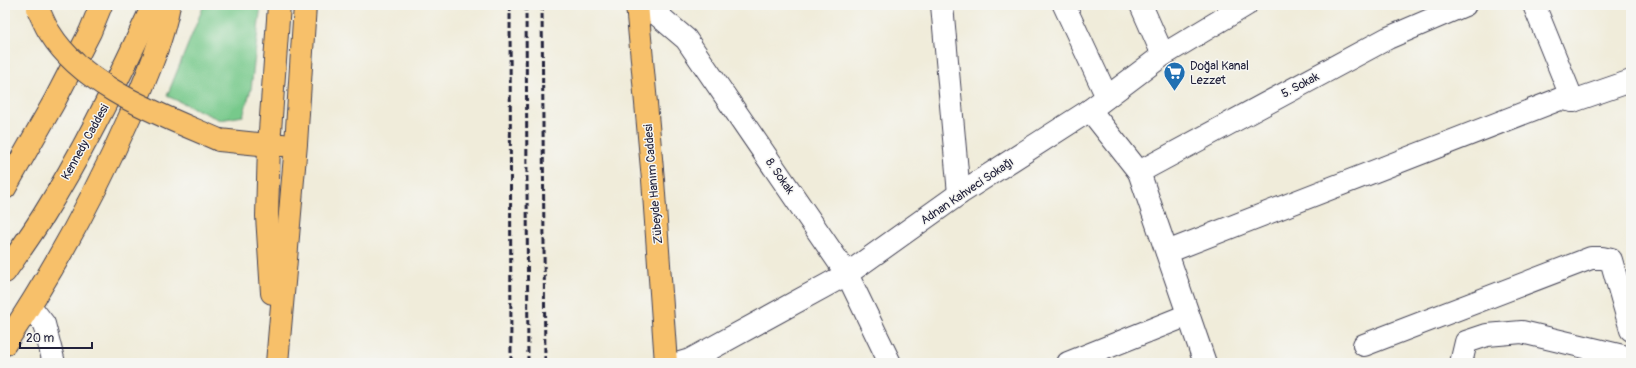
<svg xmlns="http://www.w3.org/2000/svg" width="1636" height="368" font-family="Pangolin,sans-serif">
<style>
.green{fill:#77c98b;stroke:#4c7663}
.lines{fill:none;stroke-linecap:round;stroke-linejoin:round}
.minor-casing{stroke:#414053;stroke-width:24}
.major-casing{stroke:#414053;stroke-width:24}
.highway-casing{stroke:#414053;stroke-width:24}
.minor{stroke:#fff;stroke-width:22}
.major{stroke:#f7c06b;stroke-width:22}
.highway{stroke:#f7c06b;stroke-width:22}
.rail{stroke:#22223b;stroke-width:3;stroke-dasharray:6 3;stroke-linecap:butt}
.major-bridge-casing{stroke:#414053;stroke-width:24;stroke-linecap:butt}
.major-bridge{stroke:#f7c06b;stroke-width:22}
.labels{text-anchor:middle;stroke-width:3;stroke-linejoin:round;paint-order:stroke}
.poi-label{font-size:12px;fill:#22223b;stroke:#f6f6f2;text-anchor:start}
.street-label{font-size:12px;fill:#22223b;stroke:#f6f6f2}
</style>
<rect width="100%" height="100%" fill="#f6f6f2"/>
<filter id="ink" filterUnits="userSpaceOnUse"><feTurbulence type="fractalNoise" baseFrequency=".025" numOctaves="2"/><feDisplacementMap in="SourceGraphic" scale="8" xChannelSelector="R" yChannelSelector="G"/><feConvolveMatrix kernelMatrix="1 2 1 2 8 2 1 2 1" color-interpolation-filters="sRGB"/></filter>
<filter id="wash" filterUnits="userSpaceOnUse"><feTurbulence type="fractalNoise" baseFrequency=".012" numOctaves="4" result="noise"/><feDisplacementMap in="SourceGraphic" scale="16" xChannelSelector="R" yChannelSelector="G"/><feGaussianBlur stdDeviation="0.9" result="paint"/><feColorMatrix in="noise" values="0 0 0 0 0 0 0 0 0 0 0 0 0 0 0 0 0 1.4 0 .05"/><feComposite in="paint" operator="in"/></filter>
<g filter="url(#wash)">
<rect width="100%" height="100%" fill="#f0ecda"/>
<path class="green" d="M204,5H261L251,89L243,116L220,120L167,96Z"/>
</g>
<g filter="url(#ink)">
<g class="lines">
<defs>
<g id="minor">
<path d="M646,5L686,39L847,274L890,363"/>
<path d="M942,5L959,194"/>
<path d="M1064,5L1107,97"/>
<path d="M1141,5L1163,55"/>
<path d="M1534,5L1573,101"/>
<path d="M1090,110L1139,172L1205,363"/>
<path d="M1139,172L1388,38L1465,5"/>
<path d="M1167,252L1560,99L1573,101L1631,81"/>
<path d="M30,306L44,324L54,363"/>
<path d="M1364,345L1591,258H1602L1611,260L1631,330"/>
<path d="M680,363L690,360L847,274L959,194L1090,110L1163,55L1246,5"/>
<path d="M1068,363L1188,315"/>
<path d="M1461,363L1466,342L1487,335L1522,332L1631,358"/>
</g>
<g id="major">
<path d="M637,5L653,180L666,363"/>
<path d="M219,140L269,145H283"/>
<path d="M272,293L267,216L269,145L279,5"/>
<path d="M5,344C53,272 95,195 130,116C145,80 162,43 169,5"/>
<path d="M277,363L296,144L305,5"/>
</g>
<g id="highway">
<path d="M5,188L54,102L90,32L101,5"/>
<path d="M5,272C18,253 31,235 43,216C85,149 120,77 153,5"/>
</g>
</defs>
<use href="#minor" class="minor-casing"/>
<use href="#major" class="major-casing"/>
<use href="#highway" class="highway-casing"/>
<use href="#minor" class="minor"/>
<use href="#major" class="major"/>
<use href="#highway" class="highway"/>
<g class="rail">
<path d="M510,5L511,363"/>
<path d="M526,5L528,363"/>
<path d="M542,5L545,363"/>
</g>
<defs>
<path id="major-bridge" d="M38,9C42,17 45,26 50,33C84,88 162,115 219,140"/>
</defs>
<use href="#major-bridge" class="major-bridge-casing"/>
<use href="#major-bridge" class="major-bridge"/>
</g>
</g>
<defs>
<symbol id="supermarket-pin" viewBox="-11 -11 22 30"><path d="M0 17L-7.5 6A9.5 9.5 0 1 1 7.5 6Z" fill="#1f6fb2" stroke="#f6f6f2"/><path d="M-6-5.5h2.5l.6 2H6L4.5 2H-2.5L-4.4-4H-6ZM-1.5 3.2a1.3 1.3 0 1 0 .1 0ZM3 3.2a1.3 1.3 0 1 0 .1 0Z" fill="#fff"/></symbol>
</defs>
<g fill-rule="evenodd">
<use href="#supermarket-pin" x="1162" y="60" width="25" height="34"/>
</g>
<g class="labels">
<g class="poi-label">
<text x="1190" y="70">Doğal Kanal<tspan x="1190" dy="14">Lezzet</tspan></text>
</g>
<g class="street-label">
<text transform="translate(1300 85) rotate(-28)" y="4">5. Sokak</text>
<text transform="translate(85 142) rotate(-61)" y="4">Kennedy Caddesi</text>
<text transform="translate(780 176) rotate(55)" y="4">8. Sokak</text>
<text transform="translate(653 184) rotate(-95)" y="4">Zübeyde Hanım Caddesi</text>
<text transform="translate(967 191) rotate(-34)" y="4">Adnan Kahveci Sokağı</text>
</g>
</g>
<rect width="1636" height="368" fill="none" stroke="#f6f6f2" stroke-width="20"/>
<path d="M20 342v6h72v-6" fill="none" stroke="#22223b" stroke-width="2"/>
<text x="26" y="342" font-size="12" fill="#22223b" stroke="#f6f6f2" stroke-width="3" paint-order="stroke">20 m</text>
</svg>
